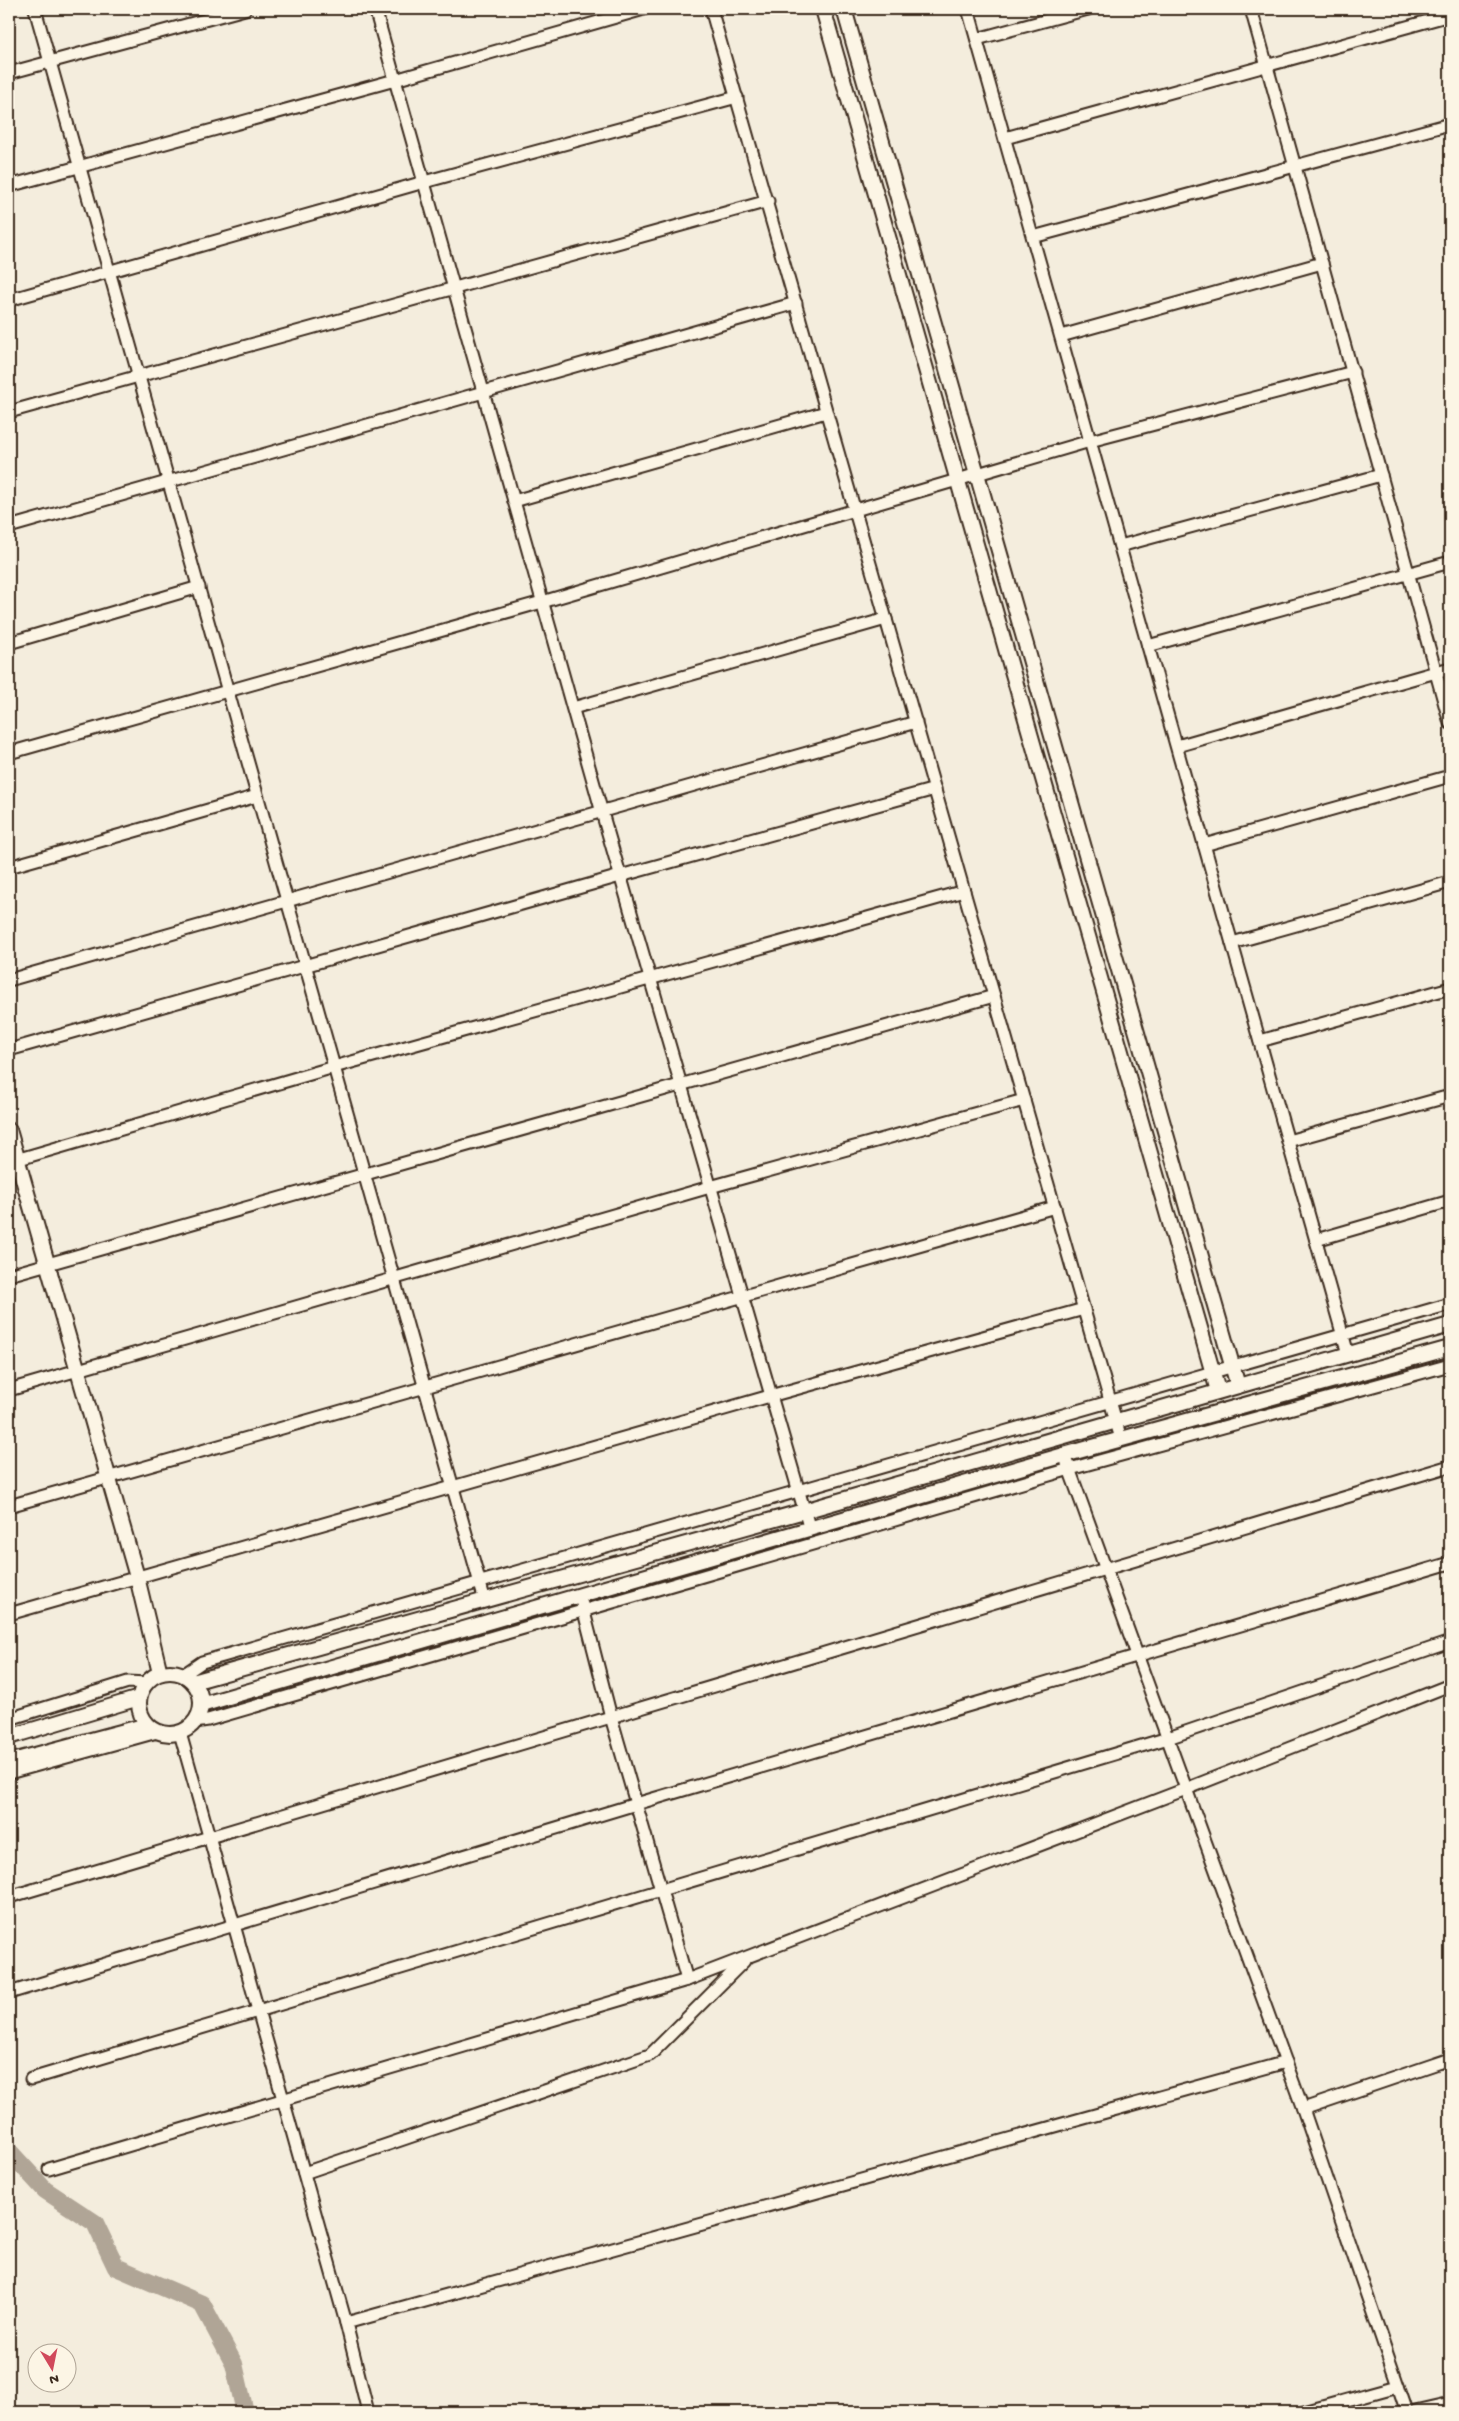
<svg xmlns="http://www.w3.org/2000/svg" width="1459" height="2421" font-family="'Gochi Hand',sans-serif">
<style>
.lines{fill:none;stroke-linecap:round;stroke-linejoin:round}
.river{stroke:#b0a596;stroke-width:18}
.minor-casing{stroke:#3b2a1e;stroke-width:15}
.major-casing{stroke:#3b2a1e;stroke-width:18}
.minor{stroke:#fcf5e5;stroke-width:11}
.major{stroke:#fcf5e5;stroke-width:14}
</style>
<rect width="100%" height="100%" fill="#f4eddd"/>
<filter id="ink" filterUnits="userSpaceOnUse"><feTurbulence type="fractalNoise" baseFrequency=".02" numOctaves="2"/><feDisplacementMap in="SourceGraphic" scale="10" xChannelSelector="R" yChannelSelector="G"/><feConvolveMatrix kernelMatrix="1 2 1 2 8 2 1 2 1" color-interpolation-filters="sRGB"/></filter>
<g filter="url(#ink)">
<g class="lines">
<path class="river" d="M9,2151L45,2190L95,2223L116,2267L202,2304L234,2364L245,2412"/>
<defs>
<g id="minor">
<path d="M35,9L485,1601"/>
<path d="M375,9L601,809L810,1530"/>
<path d="M711,9L1121,1439"/>
<path d="M968,9L1348,1354"/>
<path d="M1251,9L1450,723"/>
<path d="M977,39L1088,9"/>
<path d="M9,73L245,9"/>
<path d="M1005,138L1450,15"/>
<path d="M9,186L395,80L644,9"/>
<path d="M1033,237L1450,124"/>
<path d="M9,300L424,182L737,97"/>
<path d="M1061,336L1322,263"/>
<path d="M9,412L768,201"/>
<path d="M514,501L826,412"/>
<path d="M9,527L796,303"/>
<path d="M1120,546L1381,475"/>
<path d="M9,643L199,587"/>
<path d="M1148,646L1450,562"/>
<path d="M573,708L886,619"/>
<path d="M1177,746L1450,668"/>
<path d="M9,753L542,602L1090,441L1353,372"/>
<path d="M1204,845L1450,776"/>
<path d="M9,867L257,796"/>
<path d="M1232,943L1450,882"/>
<path d="M9,980L916,722"/>
<path d="M1260,1041L1450,988"/>
<path d="M9,1050L620,876L935,789"/>
<path d="M1288,1141L1450,1096"/>
<path d="M9,1162L334,1067L964,891"/>
<path d="M1316,1240L1450,1201"/>
<path d="M9,1275L994,996"/>
<path d="M9,1390L710,1187L1024,1100"/>
<path d="M1067,1463L1303,2109L1407,2412"/>
<path d="M9,1506L1055,1207"/>
<path d="M582,1604L611,1717L687,1980"/>
<path d="M9,1614L770,1396L1084,1309"/>
<path d="M183,1675L202,1662L1450,1304"/>
<path d="M9,1719L128,1682L146,1683"/>
<path d="M195,1722L208,1720L1070,1469L1450,1365"/>
<path d="M180,1733L346,2323L368,2412"/>
<path d="M9,1773L157,1732"/>
<path d="M9,1897L1450,1466"/>
<path d="M9,1993L636,1804L1450,1563"/>
<path d="M31,2079L1168,1738L1450,1642"/>
<path d="M1303,2109L1450,2059"/>
<path d="M49,2169L687,1980L1186,1789L1450,1685"/>
<path d="M304,2173L650,2055L744,1961"/>
<path d="M346,2323L1286,2062"/>
<path d="M1304,2412L1398,2386"/>
<path d="M1415,2412L1450,2404"/>
</g>
<g id="major">
<path d="M823,9L1218,1391"/>
<path d="M844,9L1238,1386"/>
<path d="M9,1130L137,1577L160,1673"/>
<circle cx="170" cy="1703" r="31"/>
<path d="M193,1682L804,1511L1450,1325"/>
<path d="M201,1705L1064,1455L1450,1348"/>
<path d="M9,1737L139,1698"/>
<path d="M9,1762L147,1725"/>
</g>
</defs>
<use href="#minor" class="minor-casing"/>
<use href="#major" class="major-casing"/>
<use href="#minor" class="minor"/>
<use href="#major" class="major"/>
</g>
</g>
<rect width="1459" height="2421" fill="none" stroke="#fcf5e5" stroke-width="30"/>
<rect x="15" y="15" width="1429" height="2391" fill="none" stroke="#3b2a1e" stroke-width="2" filter="url(#ink)"/>
<g transform="translate(52 2368) rotate(170)"><circle r="24" fill="#fcf5e5" stroke="#afa495"/>
<path d="M0-4L9 19L0 12L-9 19Z" fill="#d1495b"/>
<text y="-8" font-size="14" font-weight="bold" text-anchor="middle" fill="#3b2a1e">N</text>
</g>
</svg>
